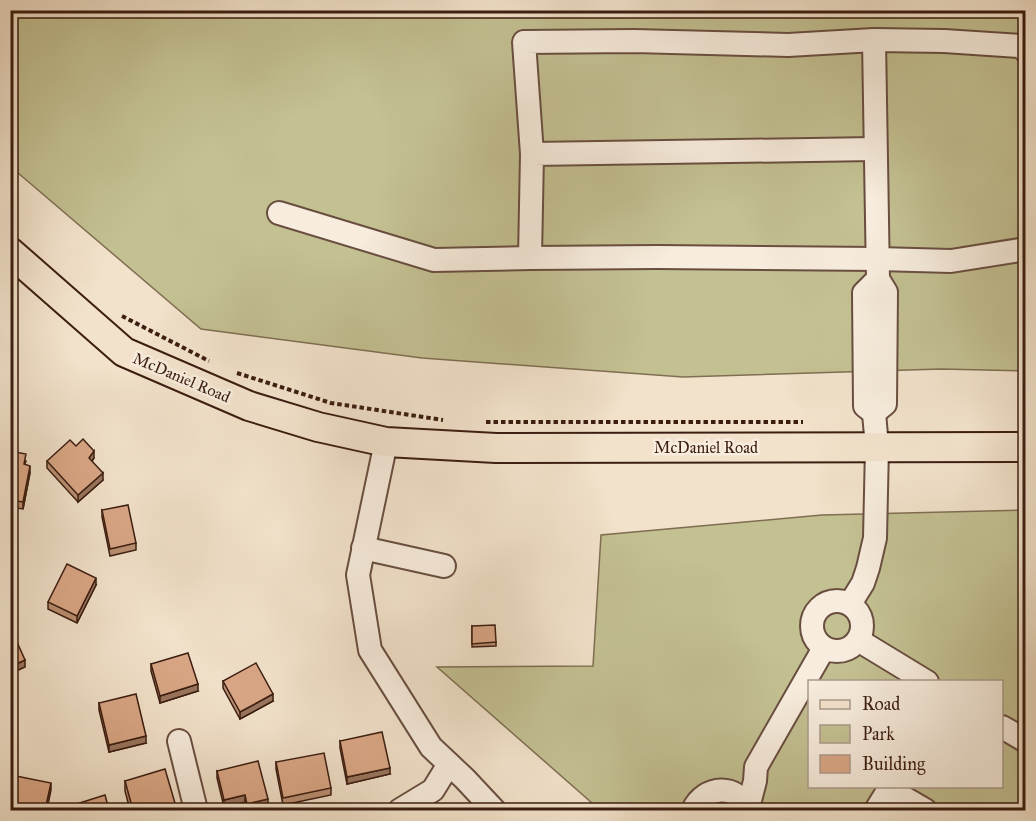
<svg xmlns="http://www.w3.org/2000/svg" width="1036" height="821" font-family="'IM FELL Great Primer',serif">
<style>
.green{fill:#c3c092;stroke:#7f6e52;stroke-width:1.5;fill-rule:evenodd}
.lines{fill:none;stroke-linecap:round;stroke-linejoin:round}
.minor-casing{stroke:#694e40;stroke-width:26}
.major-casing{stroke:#3b1d11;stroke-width:32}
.path{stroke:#3b1d11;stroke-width:4;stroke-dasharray:4.5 3;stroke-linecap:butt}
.minor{stroke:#f7ecdd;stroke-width:22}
.major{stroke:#f2e2cb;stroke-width:28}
.wall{fill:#bb9073;stroke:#3b1d11;stroke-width:1.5}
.shaded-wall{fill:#99755e;stroke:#3b1d11;stroke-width:1.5}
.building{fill:#daa786;stroke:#3b1d11;stroke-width:1.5}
.labels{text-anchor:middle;stroke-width:5;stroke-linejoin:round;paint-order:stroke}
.street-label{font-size:16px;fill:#3b1d11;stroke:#f7ecdd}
</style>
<rect width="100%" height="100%" fill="#f2e2cb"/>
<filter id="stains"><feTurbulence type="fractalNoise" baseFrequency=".00333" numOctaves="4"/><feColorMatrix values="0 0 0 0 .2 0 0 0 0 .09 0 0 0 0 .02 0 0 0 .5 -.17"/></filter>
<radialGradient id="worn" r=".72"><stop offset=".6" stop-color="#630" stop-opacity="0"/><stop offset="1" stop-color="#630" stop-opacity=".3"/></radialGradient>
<g class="green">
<path d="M11,11H1025V371L941,369L683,377L422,358L201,329L11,167Z"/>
<path d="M1025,510V810H600L437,667L593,666L601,535L822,515ZM810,682H1002V786H810Z"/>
</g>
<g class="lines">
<defs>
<g id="minor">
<path d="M875,149L532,154L530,258L657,257L878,259L951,261L1026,249"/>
<path d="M532,154L524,42L634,41L788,45L874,40"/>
<path d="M279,213L434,260L530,258"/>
<path d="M878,279L874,40L944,41L1020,46L1026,51"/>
<path d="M878,279L886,292L885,404L874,413L865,406L864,293Z"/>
<path d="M386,442L358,575L370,650L431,747L465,779L494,810"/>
<path d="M363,548L444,566"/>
<circle cx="837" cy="626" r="25"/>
<path d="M850,604L863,583L868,568L875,538L877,447L874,413"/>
<path d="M858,640L927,682"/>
<path d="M1002,727L1026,741"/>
<path d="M179,741L196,810"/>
<path d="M748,808L755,781L756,767L824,648"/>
<path d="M400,810L433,790L449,764"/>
<path d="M693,810C705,785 737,783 749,810"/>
<path d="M876,810L889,789L925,810"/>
</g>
<path id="major" d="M10,252L124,352L249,406L318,427L386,442L496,448L1026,447"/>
</defs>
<use href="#minor" class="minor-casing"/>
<use href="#major" class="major-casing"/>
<g class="path">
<path d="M10,212L16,230"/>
<path d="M122,316L209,361"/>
<path d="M237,373L331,403L443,420"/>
<path d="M486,422H803"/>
</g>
<use href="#minor" class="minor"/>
<use href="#major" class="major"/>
</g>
<g class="wall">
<path d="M76,446L94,458L92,461L103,480L78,502L47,468V461Z"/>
<path d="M10,451L26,461L25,464L30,473L23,509L10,507Z"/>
<path d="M102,510L136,543V550L110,556L102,517Z"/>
<path d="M96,585L77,623L48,609V602Z"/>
<path d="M472,626L496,642V646L472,647Z"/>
<path d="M151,664L198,691L160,703L151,671Z"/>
<path d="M223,681L273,701L240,719L223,688Z"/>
<path d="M99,703L146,743L109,752L99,710Z"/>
<path d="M340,741L390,774L347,784L340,748Z"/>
<path d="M276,762L331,788V795L283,805L276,769Z"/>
<path d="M217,771L268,806L247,810L245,802L224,807L217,778Z"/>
<path d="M125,781L177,810H130L125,791Z"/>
</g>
<g class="shaded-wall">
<path d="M94,451V458L89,465V458Z"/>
<path d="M30,466V473L23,509V502Z"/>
<path d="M103,473V480L78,502V495Z"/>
<path d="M96,578V585L77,623V616Z"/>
<path d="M25,660V667L10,674V667Z"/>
<path d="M198,684V691L160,703V696Z"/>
<path d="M273,694V701L240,719V712Z"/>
<path d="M146,736V743L109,752V745Z"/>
<path d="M390,768V774L347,784V777Z"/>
<path d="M51,783V790L47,810H45Z"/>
<path d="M245,795V802L224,807V800Z"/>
<path d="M268,799V806L247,810V804Z"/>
</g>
<g class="building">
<path d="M83,439L94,451L89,458L103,473L78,495L47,461L70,440L76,446Z"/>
<path d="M10,451L26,454L24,464L30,466L23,502L10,500Z"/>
<path d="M128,505L136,543L110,549L102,510Z"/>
<path d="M67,564L96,578L77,616L48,602Z"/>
<path d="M495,625L496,642L472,644V626Z"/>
<path d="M12,631L25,660L10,667V632Z"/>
<path d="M188,653L198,684L160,696L151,664Z"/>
<path d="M256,663L273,694L240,712L223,681Z"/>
<path d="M136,694L146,736L109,745L99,703Z"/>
<path d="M382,732L390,768L347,777L340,741Z"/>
<path d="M324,753L331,788L283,798L276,762Z"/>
<path d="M258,761L268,799L247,804L245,795L224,800L217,771Z"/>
<path d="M165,769L177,810H133L125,781Z"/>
<path d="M11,775L51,783L45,810H18L10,809Z"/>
<path d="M105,795L109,810H68L67,807Z"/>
</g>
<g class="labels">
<g class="street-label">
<text transform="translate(182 377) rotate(23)" y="6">McDaniel Road</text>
<text x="706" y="453">McDaniel Road</text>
</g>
</g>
<rect width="1036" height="821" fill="none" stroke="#f2e2cb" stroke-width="36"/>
<rect x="12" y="12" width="1012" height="797" fill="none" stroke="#3b1d11" stroke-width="3"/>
<rect x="18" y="18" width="1000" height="785" fill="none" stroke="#3b1d11" stroke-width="1.5"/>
<rect x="808" y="680" width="195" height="108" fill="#f7ecdd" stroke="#ac998b" stroke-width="1.5"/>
<rect x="820" y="700" width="30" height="9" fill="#f2e2cb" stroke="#ac998b" stroke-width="1.5"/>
<text x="862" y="710" font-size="18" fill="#3b1d11">Road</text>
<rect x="820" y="725" width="30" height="18" fill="#c3c092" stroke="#ac998b" stroke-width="1.5"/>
<text x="862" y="740" font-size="18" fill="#3b1d11">Park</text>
<rect x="820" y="755" width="30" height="18" fill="#daa786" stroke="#ac998b" stroke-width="1.5"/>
<text x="862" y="770" font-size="18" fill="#3b1d11">Building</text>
<rect width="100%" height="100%" filter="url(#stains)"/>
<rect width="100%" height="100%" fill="url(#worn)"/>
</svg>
